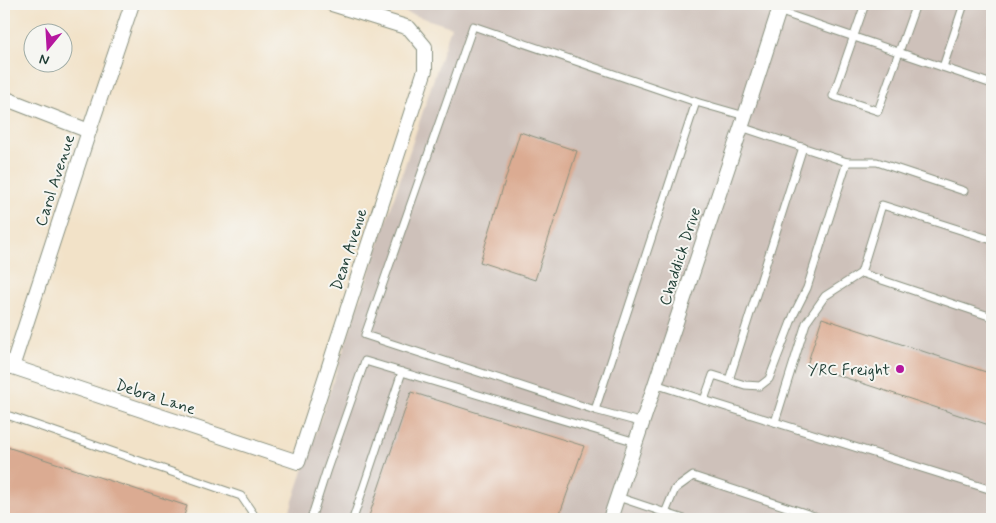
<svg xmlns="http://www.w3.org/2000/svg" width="996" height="523" font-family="Mynerve,sans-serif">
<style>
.industrial{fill:#cec1ba}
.building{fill:#dbab92}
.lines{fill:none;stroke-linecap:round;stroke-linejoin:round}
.service-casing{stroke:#88907e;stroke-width:9}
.minor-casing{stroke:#88907e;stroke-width:16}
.service{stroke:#fff;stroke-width:7}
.minor{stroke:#fff;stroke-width:14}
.poi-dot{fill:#b5179e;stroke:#f6f6f2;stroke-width:2}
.labels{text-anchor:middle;stroke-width:4;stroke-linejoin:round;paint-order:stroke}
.street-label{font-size:16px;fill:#1f3d34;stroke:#f6f6f2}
.poi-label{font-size:16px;fill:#1f3d34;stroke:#f6f6f2;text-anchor:end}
</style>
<rect width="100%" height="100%" fill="#f6f6f2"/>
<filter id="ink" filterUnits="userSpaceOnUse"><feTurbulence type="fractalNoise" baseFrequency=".02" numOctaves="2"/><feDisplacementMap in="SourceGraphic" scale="10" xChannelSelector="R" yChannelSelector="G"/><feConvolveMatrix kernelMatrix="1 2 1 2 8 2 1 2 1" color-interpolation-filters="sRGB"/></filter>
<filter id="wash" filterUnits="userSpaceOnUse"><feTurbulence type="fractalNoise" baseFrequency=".0096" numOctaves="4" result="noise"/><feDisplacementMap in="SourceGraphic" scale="20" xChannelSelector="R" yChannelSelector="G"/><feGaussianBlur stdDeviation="1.12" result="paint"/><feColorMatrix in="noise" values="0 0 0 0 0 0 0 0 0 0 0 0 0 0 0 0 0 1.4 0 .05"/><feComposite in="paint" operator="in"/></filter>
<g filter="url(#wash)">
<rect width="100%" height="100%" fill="#f2e2c8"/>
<path class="industrial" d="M380,4H992V519H287L451,27Z"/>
<g id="blocks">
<g class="building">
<path d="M520,132L577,151L535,280L480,262Z"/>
<path d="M822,318L992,374V426L807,365Z"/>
<path d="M411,392L584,446L558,519H368Z"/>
<path d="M4,446L187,506L183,519H4Z"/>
</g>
</g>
</g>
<g filter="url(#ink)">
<use href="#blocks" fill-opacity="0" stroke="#88907e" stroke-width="1"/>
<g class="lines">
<defs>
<g id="service">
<path d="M865,4L833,96L878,111L916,4"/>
<path d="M778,11L992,84"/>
<path d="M943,67L964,4"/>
<path d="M696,102L745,116"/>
<path d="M847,162H877L964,191"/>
<path d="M861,273L882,205L992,240"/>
<path d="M729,380L803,147"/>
<path d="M655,384L704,400L713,375L745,385L760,386L769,379L794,314L807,288L847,162L741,127"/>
<path d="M704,400L992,490"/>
<path d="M595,410L696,102L473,26L365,335L595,410L643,423"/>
<path d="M4,414L241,496L254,515L253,519"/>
<path d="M775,422L806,323L825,296L861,273L992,317"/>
<path d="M618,497L684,519"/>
<path d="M665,513L675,489L693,476L823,519"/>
<path d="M311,519L327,469L365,361L636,442"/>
<path d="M353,519L402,372"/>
</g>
<g id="minor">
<path d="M4,98L89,131"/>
<path d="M4,364L298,462L425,70V47L409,28L332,4"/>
<path d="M12,367L89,131L132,4"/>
<path d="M610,519L745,116L781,4"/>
</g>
</defs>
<use href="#service" class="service-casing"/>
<use href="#minor" class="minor-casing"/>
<use href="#service" class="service"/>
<use href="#minor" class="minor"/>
</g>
</g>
<circle class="poi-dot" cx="900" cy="369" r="5"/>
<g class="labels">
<g class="street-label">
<text transform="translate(54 180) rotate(-72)" y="6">Carol Avenue</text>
<text transform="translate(348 249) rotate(-72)" y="6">Dean Avenue</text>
<text transform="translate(679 256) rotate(-72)" y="6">Chaddick Drive</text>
<text transform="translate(156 396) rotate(18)" y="6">Debra Lane</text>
</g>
<g class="poi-label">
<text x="890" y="375">YRC Freight</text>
</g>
</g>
<rect width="996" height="523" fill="none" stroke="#f6f6f2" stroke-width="20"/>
<g transform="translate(48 48) rotate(198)"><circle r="24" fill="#f6f6f2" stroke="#a0aca6"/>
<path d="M0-4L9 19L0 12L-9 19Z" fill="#b5179e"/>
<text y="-8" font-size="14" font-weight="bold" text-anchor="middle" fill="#1f3d34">N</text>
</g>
</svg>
